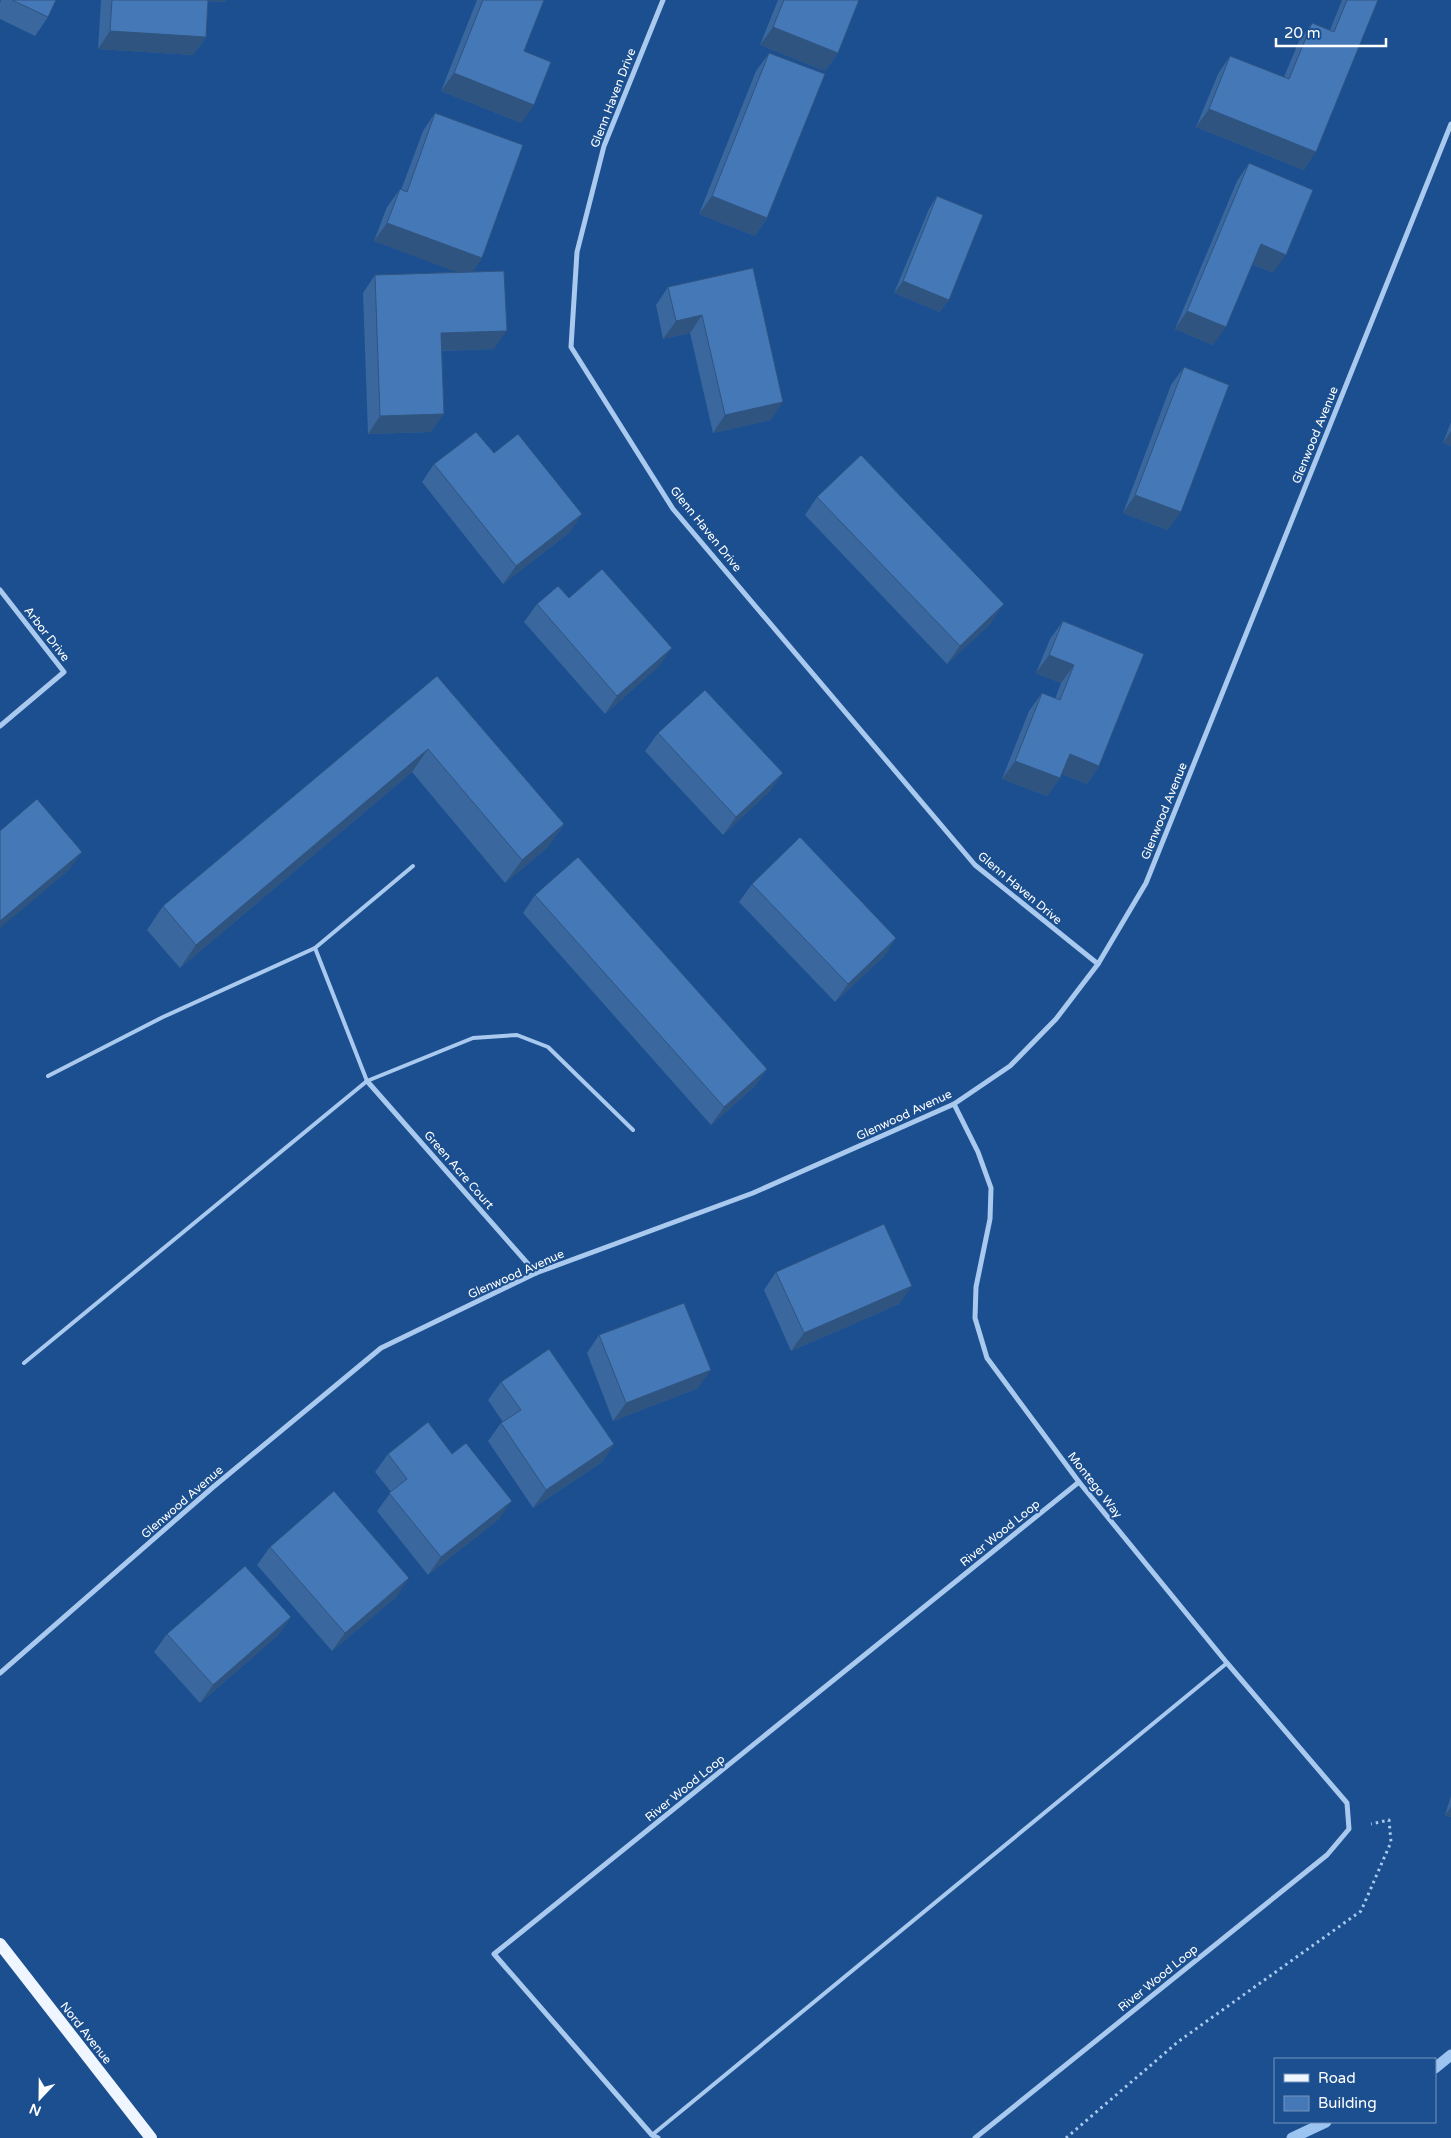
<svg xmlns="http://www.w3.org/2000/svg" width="1451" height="2138" font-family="'Varela Round',sans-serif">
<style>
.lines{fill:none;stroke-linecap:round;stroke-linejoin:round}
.stream{stroke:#9cc4f0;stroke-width:11}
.path{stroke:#a9c9ee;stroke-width:3;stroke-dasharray:2.5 4;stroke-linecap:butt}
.service{stroke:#a9c9ee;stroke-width:4}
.minor{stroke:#a9c9ee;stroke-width:5}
.primary{stroke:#f0f6ff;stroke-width:12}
.wall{fill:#3a679d}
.shaded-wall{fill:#305480}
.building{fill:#4478b7;stroke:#305480}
.labels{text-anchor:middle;stroke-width:4;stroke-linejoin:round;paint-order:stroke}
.street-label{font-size:12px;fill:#fff;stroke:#1b4f8f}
</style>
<rect width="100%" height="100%" fill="#1b4f8f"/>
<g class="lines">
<g class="stream">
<path d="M1435,2068L1451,2055"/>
<path d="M1292,2138L1326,2122"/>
</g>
<path class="path" d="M1066,2138L1179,2041L1361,1911L1391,1842L1389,1820L1371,1824"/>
<g class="service">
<path d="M315,948L413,866"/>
<path d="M48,1076L163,1017L315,948L367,1081"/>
<path d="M24,1363L367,1081L473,1038L517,1035L548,1047L633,1130"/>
<path d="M652,2135L1227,1663"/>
</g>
<g class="minor">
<path d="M663,0L604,146L577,252L571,347L673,509L975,865L1098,964"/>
<path d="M0,590L64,672L0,726"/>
<path d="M367,1081L536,1273"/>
<path d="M954,1104L978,1152L991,1188L990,1219L976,1287L975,1318L987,1358L1079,1482L1227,1663L1347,1803L1349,1829L1327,1855L975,2138"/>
<path d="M0,1673L212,1488L381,1348L536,1273L753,1193L954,1104L1010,1066L1056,1019L1098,964L1146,883L1451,124"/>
<path d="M658,2138L652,2135L494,1954L1079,1482"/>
</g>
<path class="primary" d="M0,1944L151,2138"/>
</g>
<g class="wall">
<path d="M1,0H56L48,17L35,36L0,19V3Z"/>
<path d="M101,0H226L225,2L208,1L206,37L193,55L98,49Z"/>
<path d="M477,0H544L524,51L521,123L441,91Z"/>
<path d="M778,0H859L838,53L825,71L760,45Z"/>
<path d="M1342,0H1378L1304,170L1196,127L1218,74L1230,56L1284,77L1299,41L1312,23L1330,30Z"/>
<path d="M769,53L767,218L755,236L699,214L756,71Z"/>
<path d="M435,113L482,258L472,272L494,349L442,351L431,432L368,434L363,293L375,275L458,272L374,241L387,207L400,189L401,190L423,131Z"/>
<path d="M1249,163L1273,273L1252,264L1213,345L1175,329L1237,181Z"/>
<path d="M937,196L940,312L894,293L929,209Z"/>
<path d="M753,268L771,420L713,433L690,333L663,339L656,305L668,287Z"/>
<path d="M1184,367L1168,530L1123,513L1171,385Z"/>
<path d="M1451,422V446L1443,443Z"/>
<path d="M494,453L570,532L503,584L422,482L434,464Z"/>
<path d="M817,497L991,623L947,664L805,515Z"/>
<path d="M569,598L659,666L605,714L524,622L537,604Z"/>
<path d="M1063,621L1099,766L1087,784L1062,774L1060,778L1047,796L1002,779L1029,711L1042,693L1055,699L1061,683L1036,673L1050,639Z"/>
<path d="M437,676L564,824L547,848L505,883L412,772L180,968L147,930L163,906Z"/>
<path d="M658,733L770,791L723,835L645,751Z"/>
<path d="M752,884L896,938L884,956L835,1002L739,902Z"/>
<path d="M535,895L767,1069L754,1087L711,1125L523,913Z"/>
<path d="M776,1272L899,1304L791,1351L764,1290Z"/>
<path d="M599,1335L698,1388L613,1421L587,1353Z"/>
<path d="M501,1382L614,1444L602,1462L533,1508L488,1441L501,1423L503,1422L488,1400Z"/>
<path d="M388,1454H452L499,1519L428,1575L377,1511L391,1492L375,1472Z"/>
<path d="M270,1547L397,1596L332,1651L257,1565Z"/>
<path d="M291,1617L278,1635L200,1703L154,1652L167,1634Z"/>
<path d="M1451,1796V1817L1445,1815Z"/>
</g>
<g class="shaded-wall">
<path d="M196,0H226L225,2Z"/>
<path d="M773,27L838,53L825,71L760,45Z"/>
<path d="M110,31L206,37L193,55L98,49Z"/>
<path d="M454,73L534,105L521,123L441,91Z"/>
<path d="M1209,109L1316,152L1304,170L1196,127Z"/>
<path d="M712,196L767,218L755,236L699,214Z"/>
<path d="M387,223L482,258L469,277L374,241Z"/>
<path d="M1261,244L1286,255L1273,273L1248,262Z"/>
<path d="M903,281L949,300L940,312L894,293Z"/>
<path d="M1187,311L1226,327L1213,345L1175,329Z"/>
<path d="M702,315L690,333L663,339L676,321Z"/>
<path d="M507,331L494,349L429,351L441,333Z"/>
<path d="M783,402L771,420L713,433L725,415Z"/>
<path d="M444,414L431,432L368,434L380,416Z"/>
<path d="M1451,431V446L1443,443Z"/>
<path d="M1135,495L1181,512L1168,530L1123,513Z"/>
<path d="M582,514L570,532L503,584L516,566Z"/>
<path d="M1004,604L991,623L947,664L960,646Z"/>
<path d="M672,648L659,666L605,714L617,696Z"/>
<path d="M1049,655L1074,665L1061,683L1036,673Z"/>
<path d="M428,749L412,772L180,968L196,945Z"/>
<path d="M1070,754L1099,766L1087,784L1057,772Z"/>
<path d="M1015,761L1060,778L1047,796L1002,779Z"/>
<path d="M783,773L770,791L723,835L736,817Z"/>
<path d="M564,824L547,848L505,883L522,860Z"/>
<path d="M82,852L69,870L0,928V921Z"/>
<path d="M896,938L884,956L835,1002L848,984Z"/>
<path d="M767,1069L754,1087L711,1125L724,1107Z"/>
<path d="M912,1286L899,1304L791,1351L804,1333Z"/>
<path d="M711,1370L698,1388L613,1421L626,1403Z"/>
<path d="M614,1444L602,1462L533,1508L546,1490Z"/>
<path d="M512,1501L499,1519L428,1575L441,1557Z"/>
<path d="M409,1578L397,1596L332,1651L345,1633Z"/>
<path d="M291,1617L278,1635L200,1703L213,1685Z"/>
<path d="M1451,1807V1817L1445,1815Z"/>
</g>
<g class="building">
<path d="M12,0H56L48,17Z"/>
<path d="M112,0H208L206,37L110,31Z"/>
<path d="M483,0H544L524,51L551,62L534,105L454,73Z"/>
<path d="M784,0H859L838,53L773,27Z"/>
<path d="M1347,0H1378L1316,152L1209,109L1230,56L1289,79L1312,23L1334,32Z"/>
<path d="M769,53L825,74L767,218L712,196Z"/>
<path d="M435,113L523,145L482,258L387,223L400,189L407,192Z"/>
<path d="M1249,163L1313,190L1286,255L1261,244L1226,327L1187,311Z"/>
<path d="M937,196L983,215L949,300L903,281Z"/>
<path d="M753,268L783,402L725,415L702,315L676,321L668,287Z"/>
<path d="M504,271L507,331L441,333L444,414L380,416L375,275Z"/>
<path d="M1184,367L1229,385L1181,512L1135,495Z"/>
<path d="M476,432L494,453L518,434L582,514L516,566L434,464Z"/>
<path d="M861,455L1004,604L960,646L817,497Z"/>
<path d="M602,569L672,648L617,696L537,604L558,586L569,598Z"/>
<path d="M1063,621L1144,654L1099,766L1070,754L1060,778L1015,761L1042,693L1060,700L1074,665L1049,655Z"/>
<path d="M437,676L564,824L522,860L428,749L196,945L163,906Z"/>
<path d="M705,690L783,773L736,817L658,733Z"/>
<path d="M37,799L82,852L0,921V831Z"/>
<path d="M800,837L896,938L848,984L752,884Z"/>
<path d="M578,857L767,1069L724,1107L535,895Z"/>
<path d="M884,1224L912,1286L804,1333L776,1272Z"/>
<path d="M684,1303L711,1370L626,1403L599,1335Z"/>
<path d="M549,1349L614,1444L546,1490L501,1423L521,1410L501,1382Z"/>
<path d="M428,1422L452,1454L466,1443L512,1501L441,1557L389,1493L407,1479L388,1454Z"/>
<path d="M334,1491L409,1578L345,1633L270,1547Z"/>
<path d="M245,1566L291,1617L213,1685L167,1634Z"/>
</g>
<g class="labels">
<g class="street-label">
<text transform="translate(613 98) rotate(-69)" y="4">Glenn Haven Drive</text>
<text transform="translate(1315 435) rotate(-68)" y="4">Glenwood Avenue</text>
<text transform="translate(706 529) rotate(51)" y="4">Glenn Haven Drive</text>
<text transform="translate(47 634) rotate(52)" y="4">Arbor Drive</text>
<text transform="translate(1164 811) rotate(-68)" y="4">Glenwood Avenue</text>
<text transform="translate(1020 888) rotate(40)" y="4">Glenn Haven Drive</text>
<text transform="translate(904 1115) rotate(-25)" y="4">Glenwood Avenue</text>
<text transform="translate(459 1170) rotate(49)" y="4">Green Acre Court</text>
<text transform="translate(516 1274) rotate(-24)" y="4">Glenwood Avenue</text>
<text transform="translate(1095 1485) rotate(52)" y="4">Montego Way</text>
<text transform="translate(182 1502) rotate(-41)" y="4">Glenwood Avenue</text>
<text transform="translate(1000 1533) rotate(-39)" y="4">River Wood Loop</text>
<text transform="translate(685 1788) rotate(-39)" y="4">River Wood Loop</text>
<text transform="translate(1158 1978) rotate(-39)" y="4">River Wood Loop</text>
<text transform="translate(86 2033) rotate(52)" y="4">Nord Avenue</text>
</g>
</g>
<rect x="1274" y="2058" width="162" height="65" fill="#1b4f8f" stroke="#7695bc"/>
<rect x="1284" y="2074" width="25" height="8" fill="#f0f6ff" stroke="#7695bc"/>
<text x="1318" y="2083" font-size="15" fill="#ffffff">Road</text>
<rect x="1284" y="2096" width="25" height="15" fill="#4478b7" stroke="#7695bc"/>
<text x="1318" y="2108" font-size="15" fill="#ffffff">Building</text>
<g transform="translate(40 2098) rotate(202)" stroke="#1b4f8f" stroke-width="4" paint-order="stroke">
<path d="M0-4L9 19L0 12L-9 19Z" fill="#ffffff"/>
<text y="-8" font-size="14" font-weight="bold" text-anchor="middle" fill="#ffffff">N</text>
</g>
<path d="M1276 38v8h110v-8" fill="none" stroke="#ffffff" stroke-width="2.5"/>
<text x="1284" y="38" font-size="15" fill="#ffffff" stroke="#1b4f8f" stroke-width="4" paint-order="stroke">20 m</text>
</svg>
